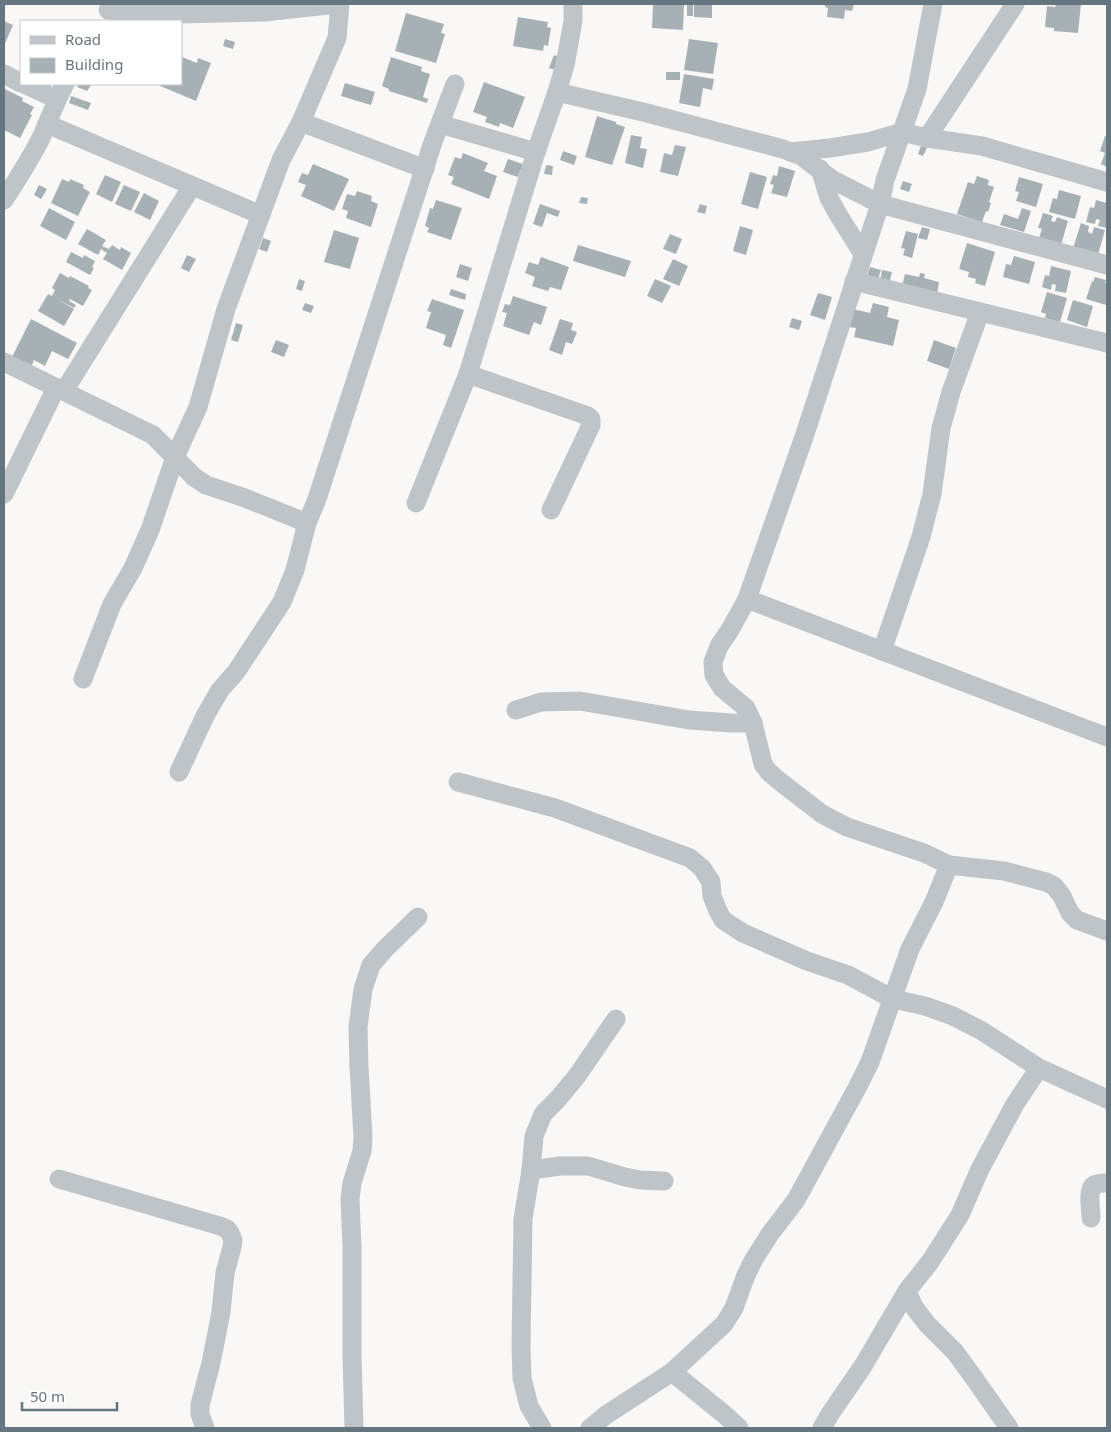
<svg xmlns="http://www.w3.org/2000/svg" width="1111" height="1432" font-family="'Noto Sans',sans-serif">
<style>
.building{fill:#a7b0b5}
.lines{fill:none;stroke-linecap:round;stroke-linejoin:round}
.minor{stroke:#bfc4c8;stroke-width:19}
</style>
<rect width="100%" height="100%" fill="#f9f8f6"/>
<g class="building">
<path d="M653,4H684L683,30L652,28Z"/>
<rect x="687" y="4" width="6" height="12"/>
<path d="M694,4L712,5V18L694,17Z"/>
<path d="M825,4H854L852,11L845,10L844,19L827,17L828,8L825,7Z"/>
<path d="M1056,4H1081L1078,33L1054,31V28L1045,27L1047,6L1055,7Z"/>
<path d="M406,13L444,24L441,33L445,34L436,63L395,51Z"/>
<path d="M518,17L548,22L547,27L551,28L548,46L544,45L543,51L513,46Z"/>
<path d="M4,21L13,25L4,46Z"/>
<path d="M225,39L235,42L233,49L223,46Z"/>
<path d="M689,39L718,43L713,74L684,70Z"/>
<path d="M554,55L563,58L558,71L549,68Z"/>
<path d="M182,57L197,63L198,58L211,63L196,101L160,86L161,84H181Z"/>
<path d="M391,57L422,67L421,71L430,74L423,97L428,99L427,103L389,91V89L382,86Z"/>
<rect x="666" y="72" width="14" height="8"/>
<path d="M684,74L714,79L712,90L703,88L700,107L679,103Z"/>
<path d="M484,82L525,97L513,128L500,123L499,127L485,122L487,117L473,112Z"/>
<path d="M345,83L375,92L371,105L341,96Z"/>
<path d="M79,84H89L91,85L87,91L77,87Z"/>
<path d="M5,89L23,98L22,101L34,107L30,114L32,115L20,138L4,130V92Z"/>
<path d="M71,96L91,103L88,110L69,103Z"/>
<path d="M597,116L616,122V124L625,127L612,165L585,157Z"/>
<path d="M631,135L642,137L640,148L647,149L643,168L625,163Z"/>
<path d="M1105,136H1107V167L1101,164L1105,153L1100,151Z"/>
<path d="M675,145L686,147L678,176L660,172L664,153L672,155Z"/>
<path d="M921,146L927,148L923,156L918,154Z"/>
<path d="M563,151L577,156L574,165L560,160Z"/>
<path d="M463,153L488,163L484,171L497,176L489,199L451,184L454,177L448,175L455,157L461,159Z"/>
<path d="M508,159L523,164L518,177L503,172Z"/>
<path d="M313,164L349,179L334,211L301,196L306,185L298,182L302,173L308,175Z"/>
<path d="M546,165L553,166L552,175L544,174Z"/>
<path d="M779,166L795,171L787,197L771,193L774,185L770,184L773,175L777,176Z"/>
<path d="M750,172L767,177L758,209L741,204Z"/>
<path d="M105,175L121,182L112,202L96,194Z"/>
<path d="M977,176L989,180L988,185L994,187L989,202L991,203L988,212L986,211L982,222L957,214L968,182L974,184Z"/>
<path d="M1019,177L1043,184L1036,207L1016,201L1019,192L1015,191Z"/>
<path d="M62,179L69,182L70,179L84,185L83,188L90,192L78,216L51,203Z"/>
<path d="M903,181L912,184L909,192L900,189Z"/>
<path d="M39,185L47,189L41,199L34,195Z"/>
<path d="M124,185L140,192L131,211L115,204Z"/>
<path d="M1059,190L1081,196L1075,219L1049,212L1053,198L1057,199Z"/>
<path d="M357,191L372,196L371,201L378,204L371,227L346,218L348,211L342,209L347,194L355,196Z"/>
<path d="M144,193L159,201L150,220L134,212Z"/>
<path d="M581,197L588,198L587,204L579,203Z"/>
<path d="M436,200L462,208L451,240L427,232L429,228L425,226L430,208L433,209Z"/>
<path d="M1096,200L1107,203V228L1098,226L1100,220L1096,219L1095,224L1086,222L1090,207L1094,208Z"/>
<path d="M540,204L560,211L558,217L547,213L542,227L533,224Z"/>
<path d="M700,204L707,206L705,214L697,212Z"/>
<path d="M49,208L75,222L66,240L40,226Z"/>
<path d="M1022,208L1031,211L1024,232L1000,225L1004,214L1018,219Z"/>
<path d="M1043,213L1053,216L1051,221L1055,222L1057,217L1068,221L1061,245L1039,238L1042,229L1038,228Z"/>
<path d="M1081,223L1089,226L1088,232L1092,234L1094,227L1105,230L1098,255L1073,248Z"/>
<path d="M740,226L753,230L746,255L733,251Z"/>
<path d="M922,227L930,229L927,240L918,238Z"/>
<path d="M87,229L106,240L102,246L109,249L112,245L120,250L121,247L131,253L122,270L103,259L107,253L101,249L98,255L78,244Z"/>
<path d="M334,230L359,238L350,269L324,262Z"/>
<path d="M906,231L918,234L912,258L903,255L905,249L901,248Z"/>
<path d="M670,234L682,239L676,254L663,249Z"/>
<path d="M263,238L271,241L267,252L259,249Z"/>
<path d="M967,243L995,252L985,286L975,283L976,279L968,277L969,272L959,269Z"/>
<path d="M578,245L631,261L625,277L573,261Z"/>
<path d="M71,252L83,258L84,255L95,261L92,267L94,268L90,275L66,262Z"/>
<path d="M187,255L196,259L189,272L181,268Z"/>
<path d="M1014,256L1035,262L1029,284L1003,277L1006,264L1011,265Z"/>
<path d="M541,257L569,267L561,290L550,287L548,291L532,286L535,277L525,273L529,262L538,265Z"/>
<path d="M673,259L688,266L679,286L663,279Z"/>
<path d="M460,264L472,268L468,281L456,277Z"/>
<path d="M1051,266L1071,271L1066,293L1055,291L1056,285L1052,284L1051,290L1042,287L1045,275L1049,276Z"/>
<path d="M870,267L881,270L877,282L866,279Z"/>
<path d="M882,270L892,272L889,284L880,282Z"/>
<path d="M60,273L69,278L70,276L89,286L88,288L92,290L83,306L70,299L69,301L76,305L74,308L57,299L74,309L64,326L38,311L48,294L52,296L55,290L52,288Z"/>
<path d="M920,273L925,274L924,278L939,282L937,294L902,287L905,274L919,277Z"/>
<path d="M1095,277L1106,280L1105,283L1107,284V301L1106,305L1086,299L1092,281L1093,282Z"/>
<path d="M299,279L305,281L302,291L296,289Z"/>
<path d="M655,279L671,286L662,303L647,296Z"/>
<path d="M451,289L466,294L465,300L449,295Z"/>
<path d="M1047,292L1067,298L1060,322L1045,318L1046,314L1041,312Z"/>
<path d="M818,293L832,297L825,320L810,315Z"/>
<path d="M513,296L547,307L541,325L534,322L529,335L503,326L507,313L502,312L505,304L510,305Z"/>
<path d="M432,299L464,310L451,348L443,345L446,335L426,328L431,312L427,311Z"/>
<path d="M1073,300L1093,306L1087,327L1067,320Z"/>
<path d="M305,303L314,306L311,313L302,310Z"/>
<path d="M873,303L889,307L887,317L899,320L893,346L854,337L856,328L849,327L853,309L870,313Z"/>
<path d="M792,318L802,321L799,330L789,327Z"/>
<path d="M31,319L77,343L68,359L52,351L45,366L34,360L31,367L12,357Z"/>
<path d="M560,319L573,323L571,330L577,332L572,344L566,342L562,355L549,350Z"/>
<path d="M236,323L243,325L238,342L231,340Z"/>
<path d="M276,340L289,345L284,357L271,352Z"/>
<path d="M934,340L956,348L949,369L927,361Z"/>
</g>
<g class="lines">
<g class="minor">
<path d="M108,10L176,14L264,12L337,4"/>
<path d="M4,74L21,83"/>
<path d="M24,84L56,99"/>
<path d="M557,92L647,113L783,149L801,156L833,180L880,204L1107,265"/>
<path d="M301,122L425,169"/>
<path d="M47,124L261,215"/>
<path d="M440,124L536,152"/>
<path d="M927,138L1015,4"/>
<path d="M790,152L830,148L868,142L902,132L927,138L982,146L1107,182"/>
<path d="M820,169L829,198L839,216L863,254"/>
<path d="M4,200C17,180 29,161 40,140C49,121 55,102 65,84"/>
<path d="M854,281L1107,343"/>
<path d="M4,362L153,435L194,477L206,485L245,498L307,523"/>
<path d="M468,374L588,416L591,419V425L551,510"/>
<path d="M64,391L192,186"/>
<path d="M4,494L56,388"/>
<path d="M416,503L468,374L536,152L557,92L565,65L573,21V4"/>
<path d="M747,599L1107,737"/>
<path d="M882,651L921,537L932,494L941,428L951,392L980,312"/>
<path d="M83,679L112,604L133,568L150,530L175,457L198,407L226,309L281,160L301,122L337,38L340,4"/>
<path d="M516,710L541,702L580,701L689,720L731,723H753L763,764L768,771L778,780L822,814L847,827L924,853L949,865L1004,871L1046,882L1054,886L1062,896L1070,913L1077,920L1107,931"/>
<path d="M753,723L746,708L722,688L714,675L713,662L719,646L730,630L747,599L805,434L880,204L885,180L917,89L933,4"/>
<path d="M179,772L205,716L220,690L236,672L282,602L295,570L307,523L317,499L433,142L455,84"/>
<path d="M458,782L555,808L690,858L702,868L711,882L712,896L718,911L723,920L743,933L807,961L848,975L893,999L925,1006L953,1016L982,1031L1039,1068L1107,1099"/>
<path d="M531,1170L560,1166H588L625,1177L640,1180L664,1181"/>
<path d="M59,1179L220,1226L227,1229L230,1233L233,1240L232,1247L225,1273L221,1312L211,1363L200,1405V1414L205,1428"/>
<path d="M1091,1218C1091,1210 1087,1189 1094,1185C1098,1183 1103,1183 1107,1183"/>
<path d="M907,1291L914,1307L927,1324L955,1352L974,1378L1009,1428"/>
<path d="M672,1372L725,1415L739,1428"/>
<path d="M354,1428L352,1358V1246L350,1199L352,1183L362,1151L363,1138L359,1067L358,1027L363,989L371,965L385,949L418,917"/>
<path d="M542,1428L529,1406L522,1378L521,1346L523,1219L531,1170L534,1136L543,1114L557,1100L577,1076L616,1019"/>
<path d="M590,1428L606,1415L672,1372L724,1324L734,1308L746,1275L754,1259L770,1234L796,1200L857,1088L870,1062L910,949L934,902L949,865"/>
<path d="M822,1428L830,1414L863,1366L907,1291L930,1262L960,1215L980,1169L1015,1104L1039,1068"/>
</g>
</g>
<rect width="1111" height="1432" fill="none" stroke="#657680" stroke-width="10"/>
<rect x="20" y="20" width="162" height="65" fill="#ffffff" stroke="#c1c8cc"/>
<rect x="30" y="36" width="25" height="8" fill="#bfc4c8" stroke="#c1c8cc"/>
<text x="65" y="45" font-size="15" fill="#657680">Road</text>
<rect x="30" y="58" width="25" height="15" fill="#a7b0b5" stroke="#c1c8cc"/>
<text x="65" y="70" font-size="15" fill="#657680">Building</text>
<path d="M22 1402v8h95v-8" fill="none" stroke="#657680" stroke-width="2.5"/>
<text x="30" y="1402" font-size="15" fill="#657680" stroke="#ffffff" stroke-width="4" paint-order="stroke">50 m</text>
</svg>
